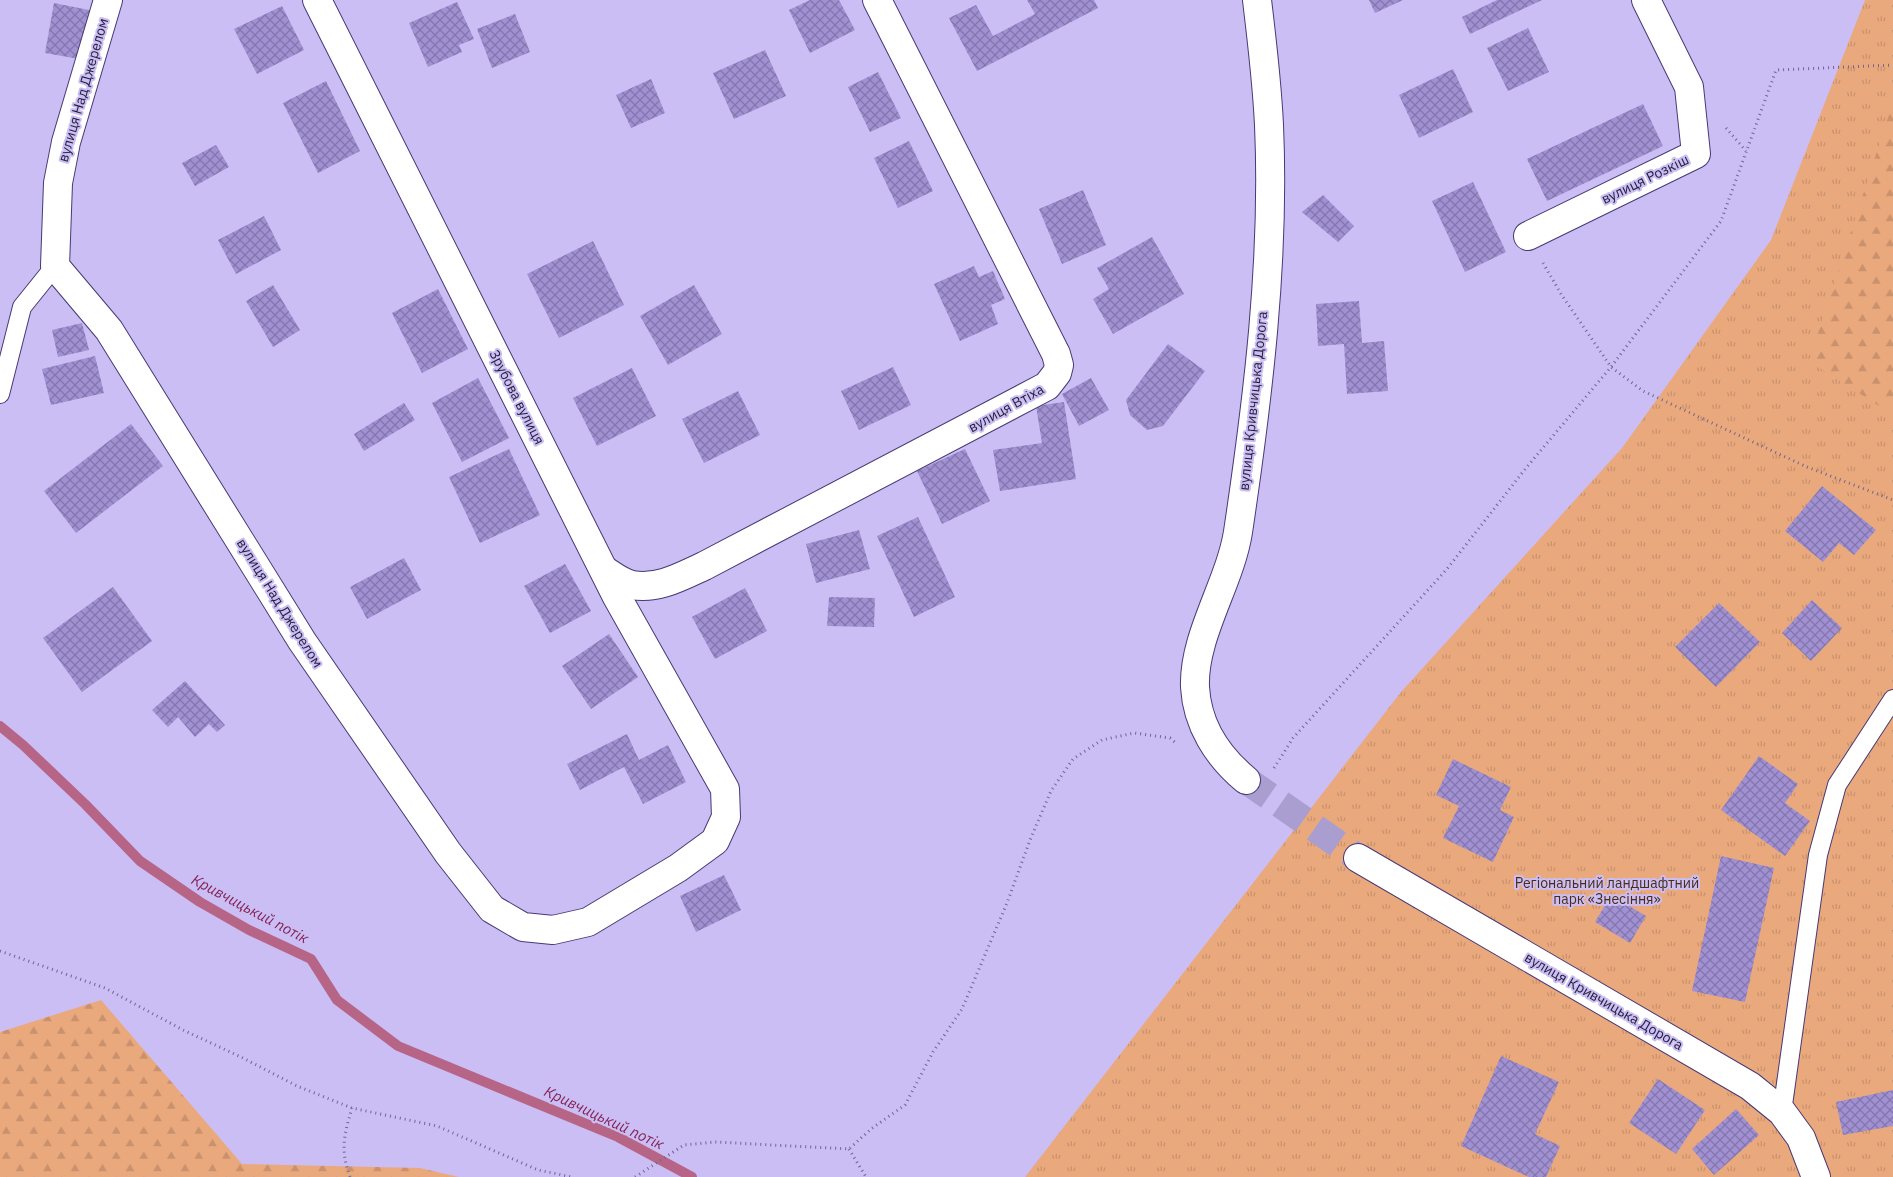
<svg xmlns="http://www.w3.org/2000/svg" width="1893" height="1177" font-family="'IBM Plex Sans',sans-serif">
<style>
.grass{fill:url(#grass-tufts)}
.forest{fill:url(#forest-firs)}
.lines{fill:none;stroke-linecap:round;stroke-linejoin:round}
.stream{stroke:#b76587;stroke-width:10}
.building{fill:url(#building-cross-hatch)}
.street-tunnel{stroke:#a99ecf;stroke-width:28;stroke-dasharray:28 14;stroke-linecap:butt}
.lane-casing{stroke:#493973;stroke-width:20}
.street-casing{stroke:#493973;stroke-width:30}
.path{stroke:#70678e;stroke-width:3;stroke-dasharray:1 4;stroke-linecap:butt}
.lane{stroke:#fff;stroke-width:18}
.street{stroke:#fff;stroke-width:28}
.labels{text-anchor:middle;stroke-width:4;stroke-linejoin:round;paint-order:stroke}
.street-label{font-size:14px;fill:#241d36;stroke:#cabef5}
.park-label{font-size:14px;fill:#4a2c16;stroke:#cabef5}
.water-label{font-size:15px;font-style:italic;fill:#852153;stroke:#cabef5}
</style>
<defs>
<pattern id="grass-tufts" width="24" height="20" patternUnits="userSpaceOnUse" patternTransform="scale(1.25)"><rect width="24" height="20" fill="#eaa97d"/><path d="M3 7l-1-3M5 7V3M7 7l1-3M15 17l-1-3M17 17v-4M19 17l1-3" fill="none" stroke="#c9916d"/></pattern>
<pattern id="forest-firs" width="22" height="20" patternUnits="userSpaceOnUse" patternTransform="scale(1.25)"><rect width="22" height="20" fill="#eaa97d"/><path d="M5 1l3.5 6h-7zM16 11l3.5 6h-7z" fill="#c9916d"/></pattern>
<pattern id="building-cross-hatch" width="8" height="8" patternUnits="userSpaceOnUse" patternTransform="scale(1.25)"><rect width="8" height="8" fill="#a191d3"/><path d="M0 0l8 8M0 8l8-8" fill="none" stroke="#8376ac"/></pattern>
</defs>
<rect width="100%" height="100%" fill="#cabef5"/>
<path class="grass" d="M1865,0H1893V1177H1025L1401,692L1622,448L1771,240Z"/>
<g class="forest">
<path d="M1893,102V415L1809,361Z"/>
<path d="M101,1000L242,1164L420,1168L459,1177H0V1032Z"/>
</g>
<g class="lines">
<path class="stream" d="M0,726L23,745L85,804L140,861L200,902L249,930L311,959L337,1000L398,1046L618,1137L692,1177"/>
</g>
<g class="building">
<path d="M810,0H839L855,30L810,53L789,10Z"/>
<path d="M1027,0H1094L1098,8L977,71L949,18L976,5L993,36L1035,14Z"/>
<path d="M1369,0H1403L1375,13Z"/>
<path d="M1497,0H1542L1470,34L1462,17Z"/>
<path d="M457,2L474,39L459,45L462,52L428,67L409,23Z"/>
<path d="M54,3L94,11L85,60L45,53Z"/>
<path d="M282,6L304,50L257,74L234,29Z"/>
<path d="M515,14L530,52L492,68L477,29Z"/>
<path d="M1528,28L1549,72L1508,91L1487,48Z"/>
<path d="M765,50L786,96L734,119L713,73Z"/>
<path d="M1453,69L1473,112L1419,138L1399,95Z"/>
<path d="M878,72L901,118L870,132L848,87Z"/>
<path d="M651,79L665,113L631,128L616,95Z"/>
<path d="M326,81L360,151L318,173L283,103Z"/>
<path d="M1643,104L1663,146L1547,201L1527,159Z"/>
<path d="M909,141L933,191L898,208L874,158Z"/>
<path d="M216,145L229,167L195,186L182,163Z"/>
<path d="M1473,182L1506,252L1465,272L1432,201Z"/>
<path d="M1083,190L1106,245L1062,264L1039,209Z"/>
<path d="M1323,195L1354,226L1338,242L1302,212Z"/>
<path d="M264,216L281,250L236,274L218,240Z"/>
<path d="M1152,237L1184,294L1113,334L1093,299L1109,289L1097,268Z"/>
<path d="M593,241L624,305L559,338L527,274Z"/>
<path d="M974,266L979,277L993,271L1005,299L991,305L998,324L960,341L934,284Z"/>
<path d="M273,285L300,330L273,347L246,301Z"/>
<path d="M694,285L722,334L668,365L640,316Z"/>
<path d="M438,289L468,349L422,373L392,313Z"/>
<path d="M1359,301L1362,343L1384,341L1388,391L1347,394L1344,344L1318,346L1316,304Z"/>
<path d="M82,323L89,350L58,357L52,330Z"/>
<path d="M1168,344L1205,371L1163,426L1147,430L1130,415L1126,400Z"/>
<path d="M95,356L104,393L51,405L42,369Z"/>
<path d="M893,367L911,405L859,430L841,391Z"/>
<path d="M632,368L656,416L597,446L573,398Z"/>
<path d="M478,378L509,438L462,462L432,403Z"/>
<path d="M1091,378L1109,410L1079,426L1062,394Z"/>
<path d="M738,391L760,435L704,463L682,419Z"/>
<path d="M1064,402L1076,479L1000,491L993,450L1042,443L1036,406Z"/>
<path d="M404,403L415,420L364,451L354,434Z"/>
<path d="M131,424L163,466L76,533L44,491Z"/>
<path d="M509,449L540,515L480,543L449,477Z"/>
<path d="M965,449L990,501L942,524L917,471Z"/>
<path d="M1822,486L1876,530L1854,555L1839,543L1823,562L1785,531Z"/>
<path d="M918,517L955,597L914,617L877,536Z"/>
<path d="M859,530L870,569L816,583L806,544Z"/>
<path d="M404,558L421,590L367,619L350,587Z"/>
<path d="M565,564L591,611L550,633L524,586Z"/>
<path d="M113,587L152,641L82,692L43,638Z"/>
<path d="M745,588L767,631L715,659L692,617Z"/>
<path d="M829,597L875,598L874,627L827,626Z"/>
<path d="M1812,600L1842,628L1811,661L1782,633Z"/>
<path d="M1719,603L1760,642L1716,687L1675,647Z"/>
<path d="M609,634L638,677L591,709L562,666Z"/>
<path d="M185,681L225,725L217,732L209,724L195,737L178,717L168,727L152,710Z"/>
<path d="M627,734L639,760L668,745L686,782L643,804L624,767L580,790L567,764Z"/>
<path d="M1759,756L1798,784L1785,803L1810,821L1785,856L1721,810Z"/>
<path d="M1453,759L1511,787L1500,810L1514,817L1493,862L1443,838L1459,806L1436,795Z"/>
<path d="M1721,856L1774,868L1745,1002L1692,991Z"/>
<path d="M724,875L741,910L696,932L680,896Z"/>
<path d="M1611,895L1646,916L1630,943L1595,922Z"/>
<path d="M1501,1056L1559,1082L1535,1134L1560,1146L1546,1177H1529L1461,1146Z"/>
<path d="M1658,1079L1705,1110L1676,1154L1629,1123Z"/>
<path d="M1893,1090V1126L1843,1135L1836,1102Z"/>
<path d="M1736,1109L1759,1135L1714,1175L1692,1149Z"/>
</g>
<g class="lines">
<path class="street-tunnel" d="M1246,780L1358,858"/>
<defs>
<g id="lane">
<path d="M0,394L22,307L55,266"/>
<path d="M1782,1112L1818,855L1837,785L1893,699"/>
</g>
<g id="street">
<path d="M108,0L66,142L58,183L55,266L109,330L302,641L448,853L492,909L523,927L553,930L588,922L678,868L715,841L726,817L725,789L617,597L317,0"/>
<path d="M1528,236L1696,154L1689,87L1646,0"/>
<path d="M604,570C612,575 622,583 632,585C658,590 682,576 704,566L1047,386L1057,373L1059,365L1056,354L877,0"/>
<path d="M1246,780C1217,756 1197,724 1195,687C1193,636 1230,583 1238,532C1258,398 1275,260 1269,125C1267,83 1262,41 1257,0"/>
<path d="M1358,858L1750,1086L1782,1112L1801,1138L1816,1177"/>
</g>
</defs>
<use href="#lane" class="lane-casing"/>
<use href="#street" class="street-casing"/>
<g class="path">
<path d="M1726,128L1746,151"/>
<path d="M1543,263L1561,294L1611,367L1643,391L1807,467L1893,500"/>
<path d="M1274,768L1293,738L1447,569L1526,468L1611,367L1721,221L1776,70L1893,65"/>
<path d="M0,951L105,988L183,1030L241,1057L297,1086L352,1108L437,1126L538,1170L572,1177"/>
<path d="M849,1149L866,1177"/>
<path d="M350,1177C340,1150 344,1135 352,1108"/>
<path d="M635,1177L684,1145L715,1142L849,1149L871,1129L905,1105L933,1052L962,1009L1007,903L1030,840L1051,791L1073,759L1102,740L1134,733L1170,738L1177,744"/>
</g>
<use href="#lane" class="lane"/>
<use href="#street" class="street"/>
</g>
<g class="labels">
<g class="street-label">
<text transform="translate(83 90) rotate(-74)" y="5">вулиця Над Джерелом</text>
<text transform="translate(1645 179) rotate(-26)" y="5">вулиця Розкіш</text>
<text transform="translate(517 397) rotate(63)" y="5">Зрубова вулиця</text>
<text transform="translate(1253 401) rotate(-84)" y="5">вулиця Кривчицька Дорога</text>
<text transform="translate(1006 408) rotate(-29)" y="5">вулиця Втіха</text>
<text transform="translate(280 603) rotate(58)" y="5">вулиця Над Джерелом</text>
<text transform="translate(1604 1001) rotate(30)" y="5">вулиця Кривчицька Дорога</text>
</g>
<g class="park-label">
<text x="1607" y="888">Регіональний ландшафтний<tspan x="1607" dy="16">парк «Знесіння»</tspan></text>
</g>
<g class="water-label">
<text transform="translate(250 909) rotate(28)" y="5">Кривчицький потік</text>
<text transform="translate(604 1118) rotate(25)" y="5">Кривчицький потік</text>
</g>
</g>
</svg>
